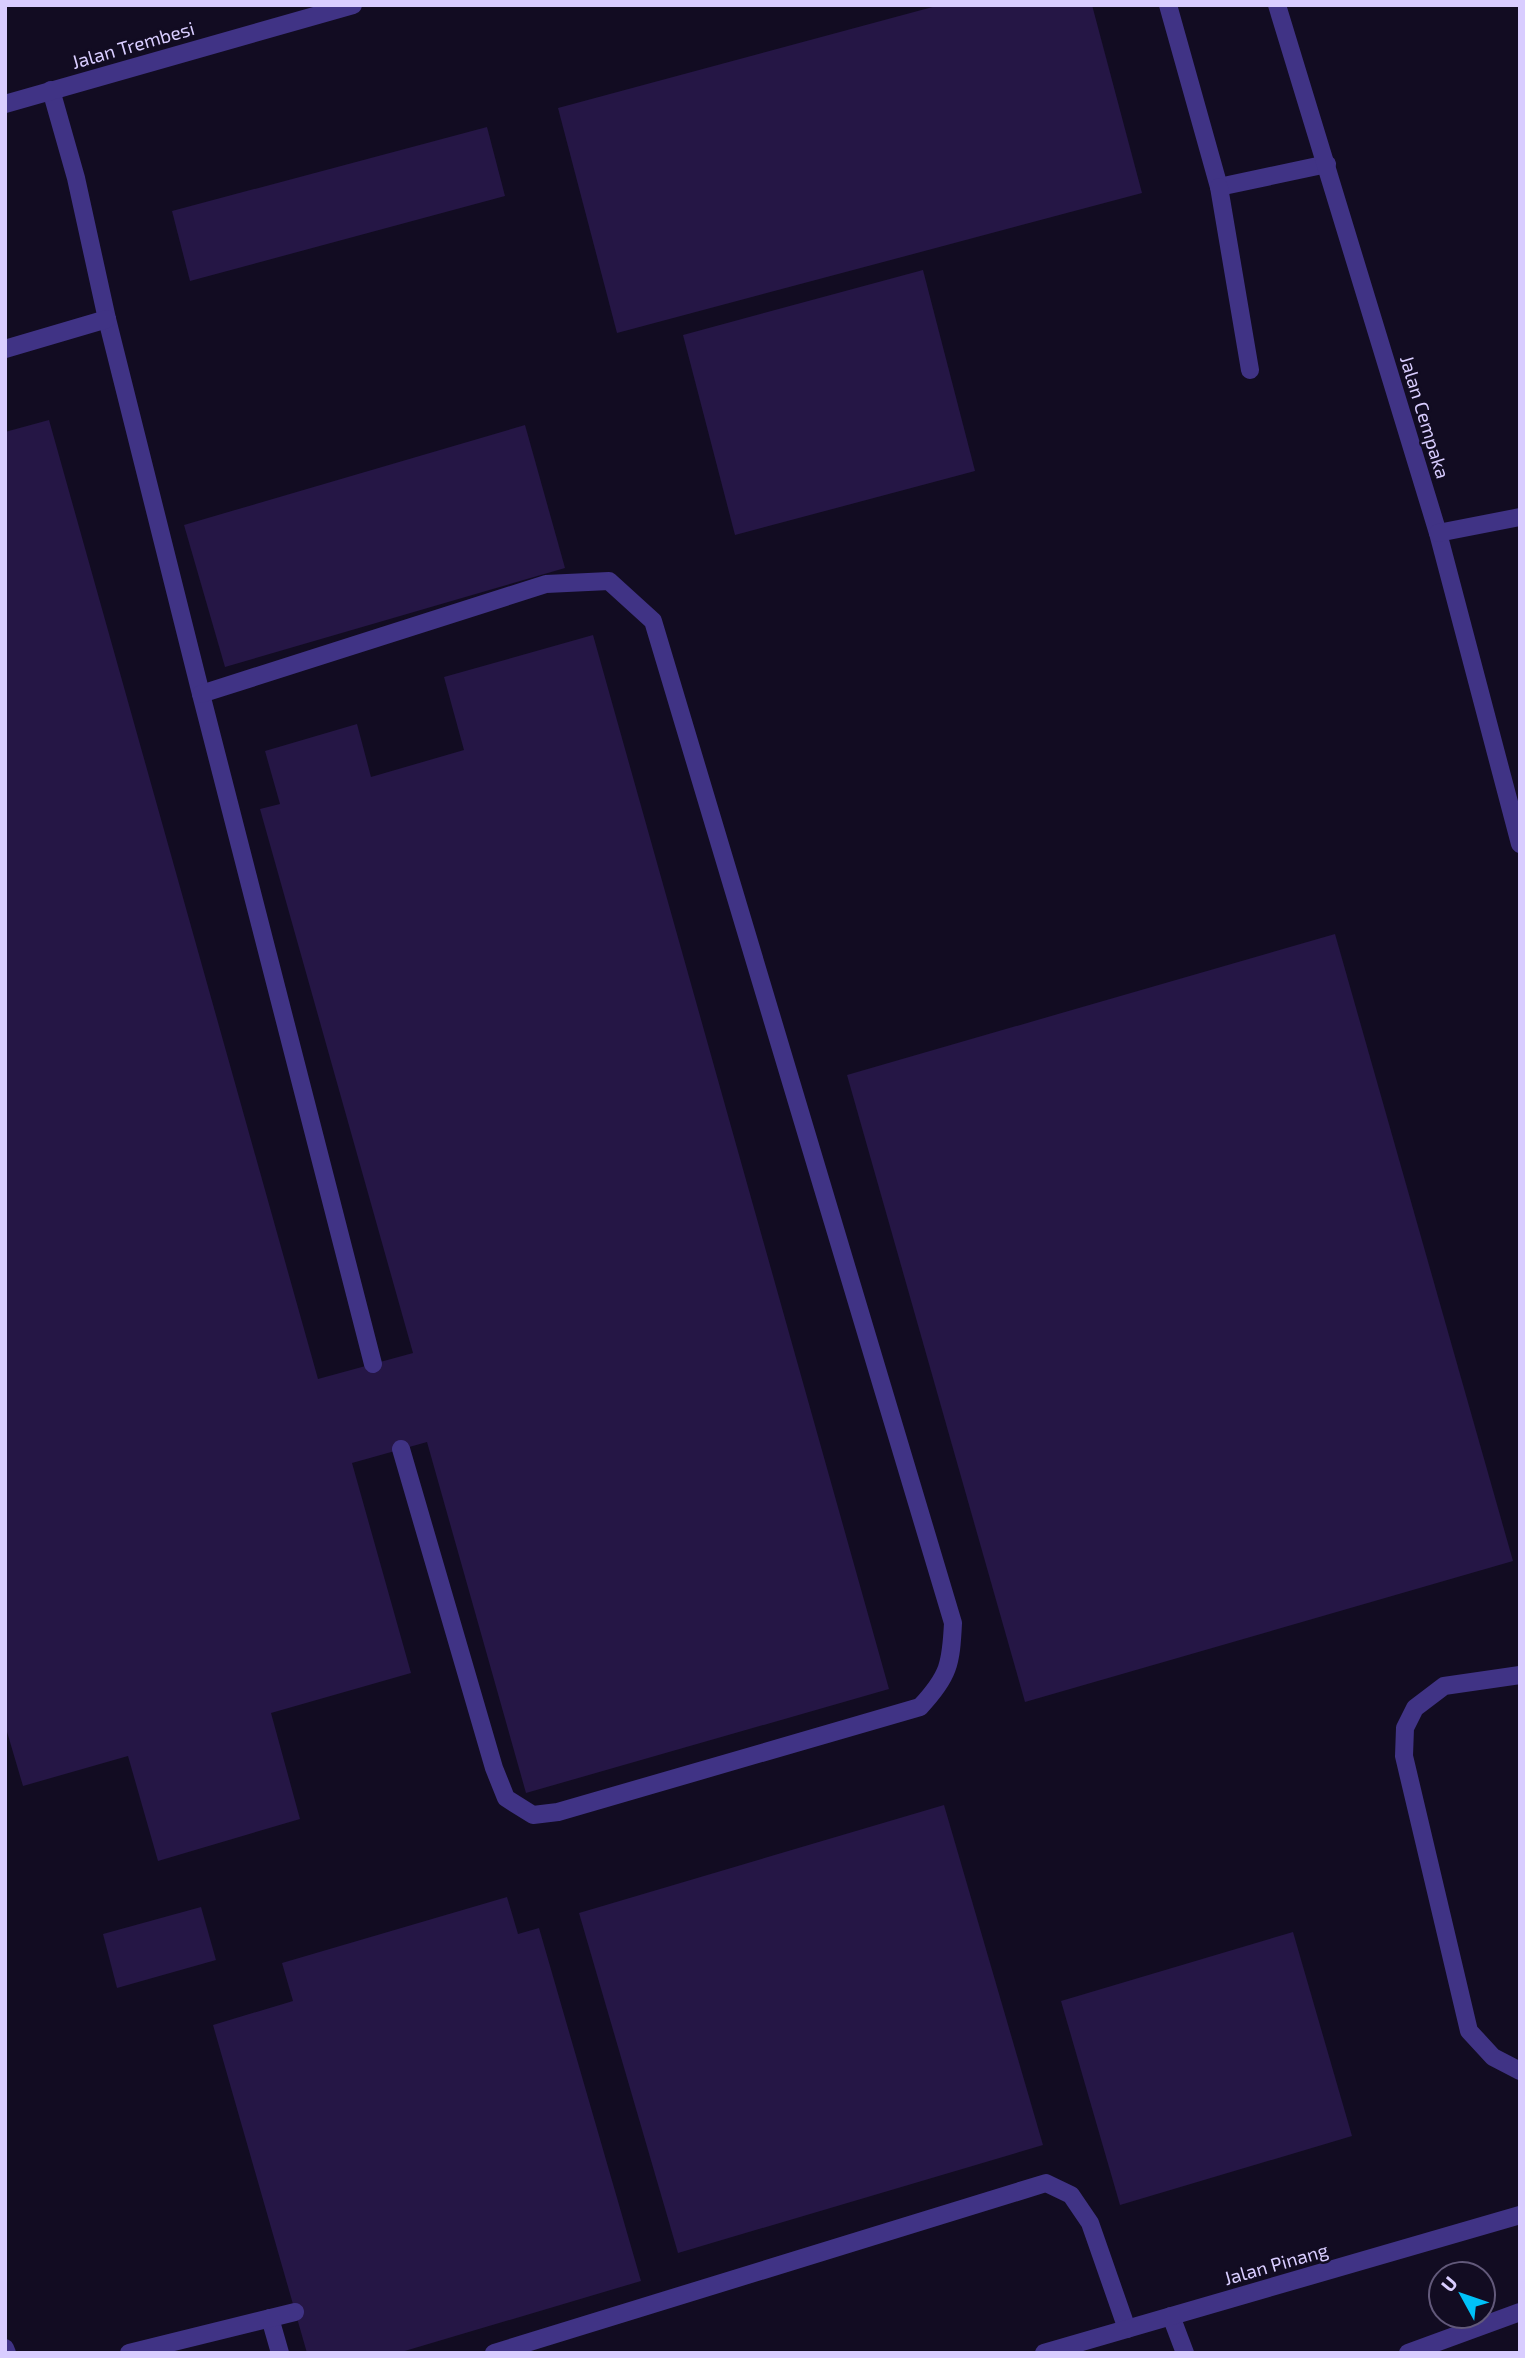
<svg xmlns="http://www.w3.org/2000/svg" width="1525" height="2358" font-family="'Exo 2',sans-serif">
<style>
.building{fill:#251645}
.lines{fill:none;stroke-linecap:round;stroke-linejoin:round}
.lane{stroke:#403385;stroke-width:18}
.street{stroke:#403385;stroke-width:18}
.labels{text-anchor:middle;stroke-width:5;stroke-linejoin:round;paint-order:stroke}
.street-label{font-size:19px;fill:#d9cdff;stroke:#120c22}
</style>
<rect width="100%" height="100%" fill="#120c22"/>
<g class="building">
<path d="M940,5H1092L1142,193L617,333L558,108Z"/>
<path d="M487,127L505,196L190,281L172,211Z"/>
<path d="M923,270L975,471L735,535L683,335Z"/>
<path d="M49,420L318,1379L413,1353L260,809L280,804L265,751L357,724L371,777L464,750L444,677L593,635L889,1689L526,1793L427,1442L352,1463L411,1673L271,1713L300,1819L158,1861L128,1756L23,1786L5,1725V432Z"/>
<path d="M525,425L565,568L225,667L184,525Z"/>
<path d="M1335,934L1513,1561L1025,1702L847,1075Z"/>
<path d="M944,1805L1043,2145L678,2253L579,1913Z"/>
<path d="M507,1897L518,1934L539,1928L641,2281L398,2353H307L213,2025L293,2001L282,1963Z"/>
<path d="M201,1907L216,1960L117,1988L103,1934Z"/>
<path d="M1293,1932L1352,2136L1120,2205L1061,2001Z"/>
</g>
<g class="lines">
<g class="lane">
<path d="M1168,5L1219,187L1327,164"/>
<path d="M1277,5L1438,533L1520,844"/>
<path d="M51,90L76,178L107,319L201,694L373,1364"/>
<path d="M1219,187L1250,370"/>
<path d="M5,349L107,319"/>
<path d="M1438,533L1520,517"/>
<path d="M201,694L546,584L609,581L653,621L953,1623C951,1664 949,1676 920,1707L558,1812L533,1815L506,1798L494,1768L401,1449"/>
<path d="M1520,1675L1444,1686L1415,1708L1405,1728L1404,1756L1469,2031L1493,2057L1520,2071"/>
<path d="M1171,2316L1185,2353"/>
<path d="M270,2318L280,2353"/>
<path d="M5,2348L7,2353"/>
<path d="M129,2353L295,2312"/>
<path d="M494,2353L1046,2183L1071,2195L1090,2223L1127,2329"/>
<path d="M1408,2353L1520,2312"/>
</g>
<g class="street">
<path d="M5,104L353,5"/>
<path d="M1044,2353L1520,2215"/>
</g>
</g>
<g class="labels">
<g class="street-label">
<text transform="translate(133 45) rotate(-16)" y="7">Jalan Trembesi</text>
<text transform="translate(1425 417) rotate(73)" y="7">Jalan Cempaka</text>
<text transform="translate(1276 2264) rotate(-16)" y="7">Jalan Pinang</text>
</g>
</g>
<rect width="1525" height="2358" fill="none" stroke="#d9cdff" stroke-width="14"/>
<g transform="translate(1462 2295) rotate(310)"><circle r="33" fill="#120c22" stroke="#62597a" stroke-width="2"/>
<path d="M0-5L12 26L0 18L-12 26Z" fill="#00c2f8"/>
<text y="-10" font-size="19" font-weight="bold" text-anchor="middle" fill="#d9cdff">U</text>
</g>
</svg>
